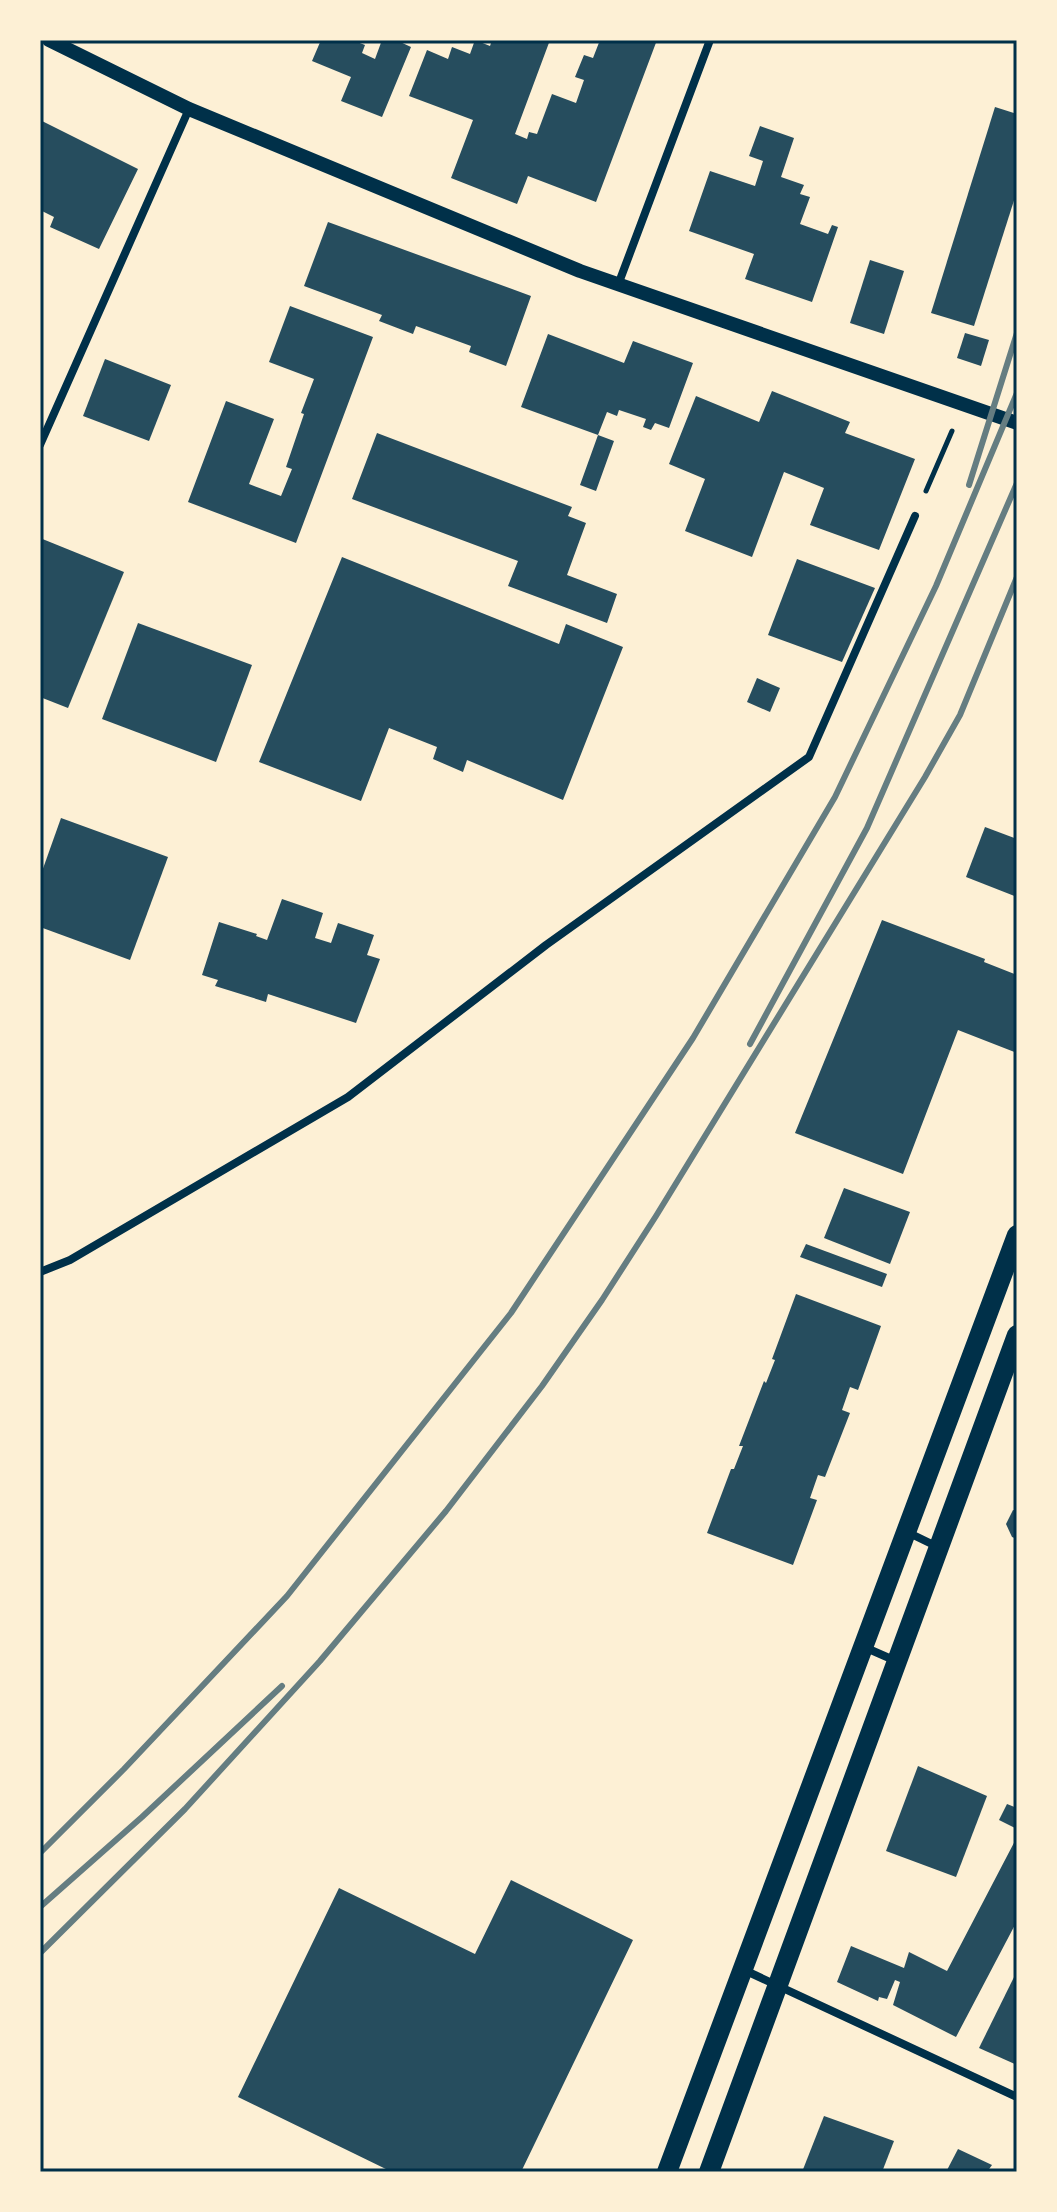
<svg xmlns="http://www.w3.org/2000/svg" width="1057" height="2212" font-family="Overpass,sans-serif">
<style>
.building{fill:#264d5e}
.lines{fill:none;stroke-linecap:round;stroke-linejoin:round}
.path{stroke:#003049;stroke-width:5}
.minor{stroke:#003049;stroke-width:8}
.tertiary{stroke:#003049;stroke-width:14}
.primary{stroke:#003049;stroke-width:20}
.rail{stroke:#657d81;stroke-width:6}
.neatline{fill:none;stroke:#003049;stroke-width:3}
</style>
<rect width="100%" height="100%" fill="#fdf0d5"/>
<g class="building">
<path d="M321,40H352L365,45L362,53L375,59L382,40H396L411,47L382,117L341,101L351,77L312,61Z"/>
<path d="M475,40L490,46L492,40H550L515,134L527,139L529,132L537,134L552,94L576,103L584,80L575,77L584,55L593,58L600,40H657L596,202L528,176L517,204L451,178L473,120L409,96L427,50L448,59L452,47L470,54Z"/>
<path d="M995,107L1017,114V191L974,326L931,313Z"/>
<path d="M40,120L138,169L99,249L50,227L54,217L40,210Z"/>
<path d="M760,126L794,138L781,177L804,185L800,194L810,197L800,224L828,234L832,225L838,227L812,302L745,279L754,254L689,231L710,171L755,186L763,161L749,156Z"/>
<path d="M328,222L531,296L506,366L469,352L471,346L416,326L413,334L379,321L382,315L304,286Z"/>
<path d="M870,260L904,271L884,334L850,323Z"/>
<path d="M290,306L373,337L296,543L188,502L226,401L274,419L249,484L281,496L292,469L286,467L304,414L301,413L314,379L269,362Z"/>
<path d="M965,333L989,340L981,366L957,358Z"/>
<path d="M548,334L624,363L633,341L693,363L669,428L655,423L651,430L643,427L646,419L619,410L617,416L607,412L598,435L614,441L596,491L580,485L598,435L521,407Z"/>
<path d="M105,359L171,385L149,441L83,416Z"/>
<path d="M772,391L850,422L845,433L915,459L879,550L810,525L824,488L784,472L752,557L685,531L705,479L669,464L696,396L759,422Z"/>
<path d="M377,433L572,507L568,516L586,523L567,575L617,594L607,623L508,586L518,561L352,499Z"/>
<path d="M40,538L124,572L68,708L40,697Z"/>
<path d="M342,557L559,644L566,624L623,647L563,800L467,760L463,772L433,759L437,747L389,728L361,801L259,762Z"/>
<path d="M797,559L875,588L842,662L768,635Z"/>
<path d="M138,623L252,665L216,762L102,719Z"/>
<path d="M757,678L780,688L770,712L747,702Z"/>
<path d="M61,818L168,857L130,960L40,927V877Z"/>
<path d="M985,827L1017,839V897L966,877Z"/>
<path d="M282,899L323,913L315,938L331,943L338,923L374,935L367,955L380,959L356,1023L268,994L266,1002L215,986L218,980L202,975L219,922L257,934L256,936L267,940Z"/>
<path d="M882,920L985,959L984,962L1017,975V1053L958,1030L903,1174L795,1133Z"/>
<path d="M844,1188L910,1212L890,1264L824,1238Z"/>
<path d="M806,1244L887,1274L882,1287L800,1257Z"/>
<path d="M796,1294L881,1326L858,1390L850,1387L842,1410L850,1413L825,1477L818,1475L810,1498L817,1500L793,1565L707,1533L731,1469H734L743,1446H739L764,1381L766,1383L775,1360L772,1359Z"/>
<path d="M1013,1510L1017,1511V1539L1012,1537L1006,1524Z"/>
<path d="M918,1766L987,1796L956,1877L886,1851Z"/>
<path d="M1007,1804L1017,1808V1829L999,1820Z"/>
<path d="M1017,1837V1921L956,2037L893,2005L900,1982L895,1980L887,1999L879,1997L878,2001L837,1982L851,1946L904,1968L909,1952L947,1971Z"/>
<path d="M511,1880L633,1940L521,2172H392L238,2097L339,1888L475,1954Z"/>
<path d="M1017,1971V2065L979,2048Z"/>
<path d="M824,2116L894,2141L882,2172H802Z"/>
<path d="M958,2149L992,2165L987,2172H946Z"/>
</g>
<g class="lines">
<path class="path" d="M926,491L952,431"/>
<g class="minor">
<path d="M618,285L710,40"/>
<path d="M40,445L189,109"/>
<path d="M40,1272L70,1260L348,1097L546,945L809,757L915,516"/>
<path d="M907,1532L938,1547"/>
<path d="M864,1647L896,1661"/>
<path d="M742,1969L1017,2097"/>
</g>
<path class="tertiary" d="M49,40L189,109L580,271L1017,423"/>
<g class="primary">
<path d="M667,2172L1017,1235"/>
<path d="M709,2172L1017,1335"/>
</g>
<g class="rail">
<path d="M969,485L1017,333"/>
<path d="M750,1044L867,828L1017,483"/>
<path d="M40,1853L124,1769L287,1596L511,1313L693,1038L835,797L936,586L1017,393"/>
<path d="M40,1907L142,1817L282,1686"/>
<path d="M40,1953L185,1809L320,1661L446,1511L542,1386L602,1300L656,1216L925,777L960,715L1017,577"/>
</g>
</g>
<rect width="1057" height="2212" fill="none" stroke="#fdf0d5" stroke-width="84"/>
<rect x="42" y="42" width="973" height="2128" class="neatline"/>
</svg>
